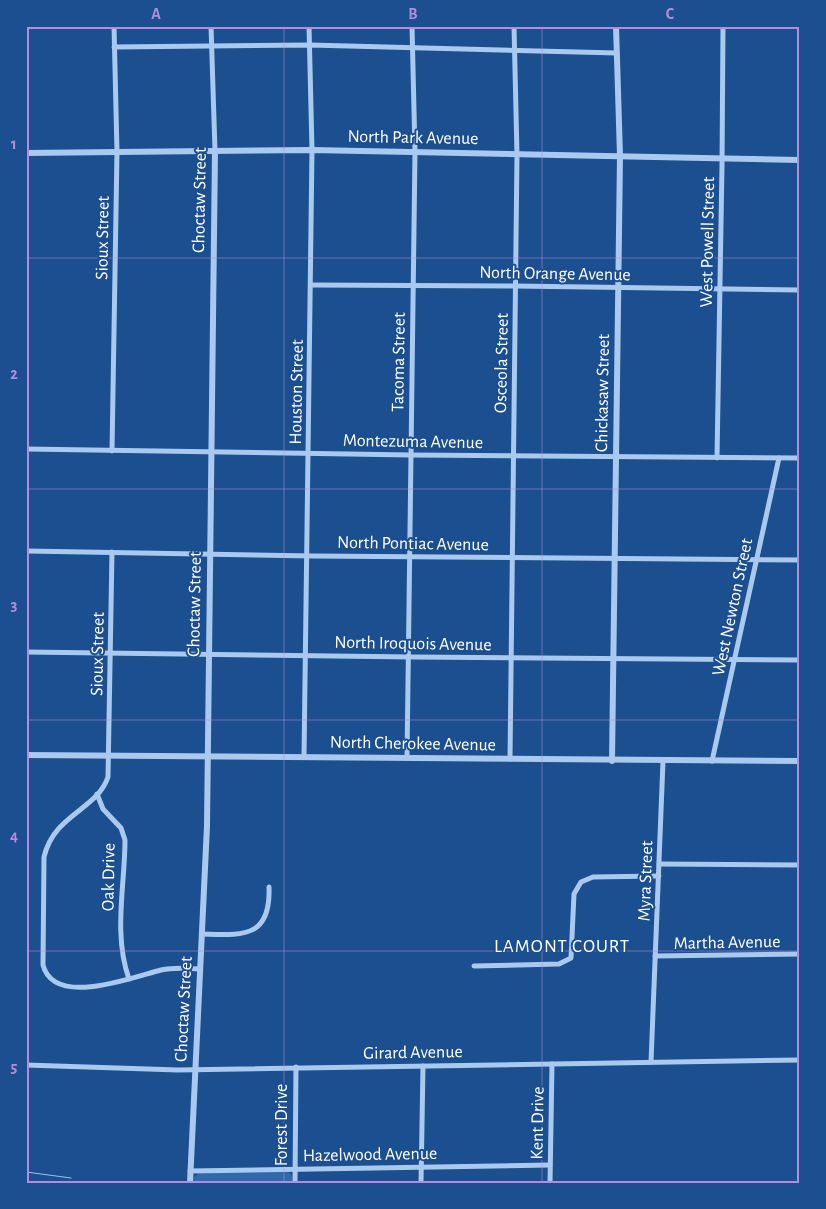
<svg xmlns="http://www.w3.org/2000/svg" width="826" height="1209" font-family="'Alegreya Sans',sans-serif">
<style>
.green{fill:#2e69ad}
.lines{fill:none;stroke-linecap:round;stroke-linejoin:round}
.stream{stroke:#9cc4f0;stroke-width:1}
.minor{stroke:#a9c9ee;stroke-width:5}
.tertiary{stroke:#a9c9ee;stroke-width:6}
.grid{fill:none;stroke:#b68bdc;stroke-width:1;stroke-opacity:0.55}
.labels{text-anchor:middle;stroke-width:4;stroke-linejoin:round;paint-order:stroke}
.street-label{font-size:18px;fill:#fff;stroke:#1b4f8f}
.neighbourhood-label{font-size:19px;letter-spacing:1px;fill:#fff;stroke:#1b4f8f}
.neatline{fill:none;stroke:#b68bdc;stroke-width:2}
.grid-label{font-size:16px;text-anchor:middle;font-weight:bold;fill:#b68bdc}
</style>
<rect width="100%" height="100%" fill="#1b4f8f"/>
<path class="green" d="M289,1172L292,1176V1183H193L194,1177L199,1173Z"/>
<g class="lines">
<path class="stream" d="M26,1172L71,1178"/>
<g class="minor">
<path d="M211,26L215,151"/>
<path d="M114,47L310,45L617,53"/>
<path d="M311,285L515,286L800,290"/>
<path d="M26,449L411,455L800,458"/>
<path d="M112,451L117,152L114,26"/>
<path d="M717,458L722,166L723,26"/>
<path d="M26,551L313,556L800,560"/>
<path d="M112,552L108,777C97,810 54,814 44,857L43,965C54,1008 133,977 161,970C174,967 187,968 200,969"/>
<path d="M26,652L413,657L800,660"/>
<path d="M304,757L312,150L309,26"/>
<path d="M407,758L415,152L412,26"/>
<path d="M510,759L517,155L514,26"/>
<path d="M712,761L779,458"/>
<path d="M97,794L103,809L121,828L125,840C125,886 113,934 129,979"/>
<path d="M659,864L800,865"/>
<path d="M202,934C242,935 271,939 269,887"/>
<path d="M655,956L800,954"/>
<path d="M474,966L559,964L571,958L574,894L581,882L593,877L659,876"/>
<path d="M651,1062L663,761"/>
<path d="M26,1065L178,1070L800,1060"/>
<path d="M190,1171L550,1165"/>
<path d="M295,1183L296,1067"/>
<path d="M421,1183L423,1066"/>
<path d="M550,1183L552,1064"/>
</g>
<g class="tertiary">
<path d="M26,153L312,150L800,160"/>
<path d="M26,755L800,761"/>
<path d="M612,761L620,156L616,26"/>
<path d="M190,1183L207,826L215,151"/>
</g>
</g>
<path class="grid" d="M284,26V1183M542,26V1183M26,258H800M26,489H800M26,720H800M26,951H800"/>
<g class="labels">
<g class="street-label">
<text transform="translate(413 137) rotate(1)" y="6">North Park Avenue</text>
<text transform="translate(199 200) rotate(-89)" y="6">Choctaw Street</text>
<text transform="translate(102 238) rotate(-89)" y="6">Sioux Street</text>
<text transform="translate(707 242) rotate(-89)" y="6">West Powell Street</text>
<text transform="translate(555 273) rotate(1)" y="6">North Orange Avenue</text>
<text transform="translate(398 362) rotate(-89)" y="6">Tacoma Street</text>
<text transform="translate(501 363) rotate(-89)" y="6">Osceola Street</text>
<text transform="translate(296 392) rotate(-89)" y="6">Houston Street</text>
<text transform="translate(602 393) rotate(-89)" y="6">Chickasaw Street</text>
<text transform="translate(413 441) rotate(1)" y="6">Montezuma Avenue</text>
<text transform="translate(413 543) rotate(1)" y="6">North Pontiac Avenue</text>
<text transform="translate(194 604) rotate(-89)" y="6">Choctaw Street</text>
<text transform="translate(732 607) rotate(-78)" y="6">West Newton Street</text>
<text transform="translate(413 643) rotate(1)" y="6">North Iroquois Avenue</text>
<text transform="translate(97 654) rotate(-89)" y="6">Sioux Street</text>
<text transform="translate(413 743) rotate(1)" y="6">North Cherokee Avenue</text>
<text transform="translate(108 877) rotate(-89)" y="6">Oak Drive</text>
<text transform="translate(645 881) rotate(-88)" y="6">Myra Street</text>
<text transform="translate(727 942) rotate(-1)" y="6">Martha Avenue</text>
<text transform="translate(183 1009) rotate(-87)" y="6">Choctaw Street</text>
<text transform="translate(413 1052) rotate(-1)" y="6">Girard Avenue</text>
<text transform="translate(537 1123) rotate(-89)" y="6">Kent Drive</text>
<text transform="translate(281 1125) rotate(-90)" y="6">Forest Drive</text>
<text transform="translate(370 1154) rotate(-1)" y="6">Hazelwood Avenue</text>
</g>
<g class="neighbourhood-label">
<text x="562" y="952">LAMONT COURT</text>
</g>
</g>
<rect width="826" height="1209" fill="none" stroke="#1b4f8f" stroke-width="55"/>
<rect x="28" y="28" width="770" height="1154" class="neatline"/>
<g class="grid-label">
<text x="156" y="19">A</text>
<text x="413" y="19">B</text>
<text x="670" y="19">C</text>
<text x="14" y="149">1</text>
<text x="14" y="379">2</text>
<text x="14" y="610">3</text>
<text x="14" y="841">4</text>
<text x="14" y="1072">5</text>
</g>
</svg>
